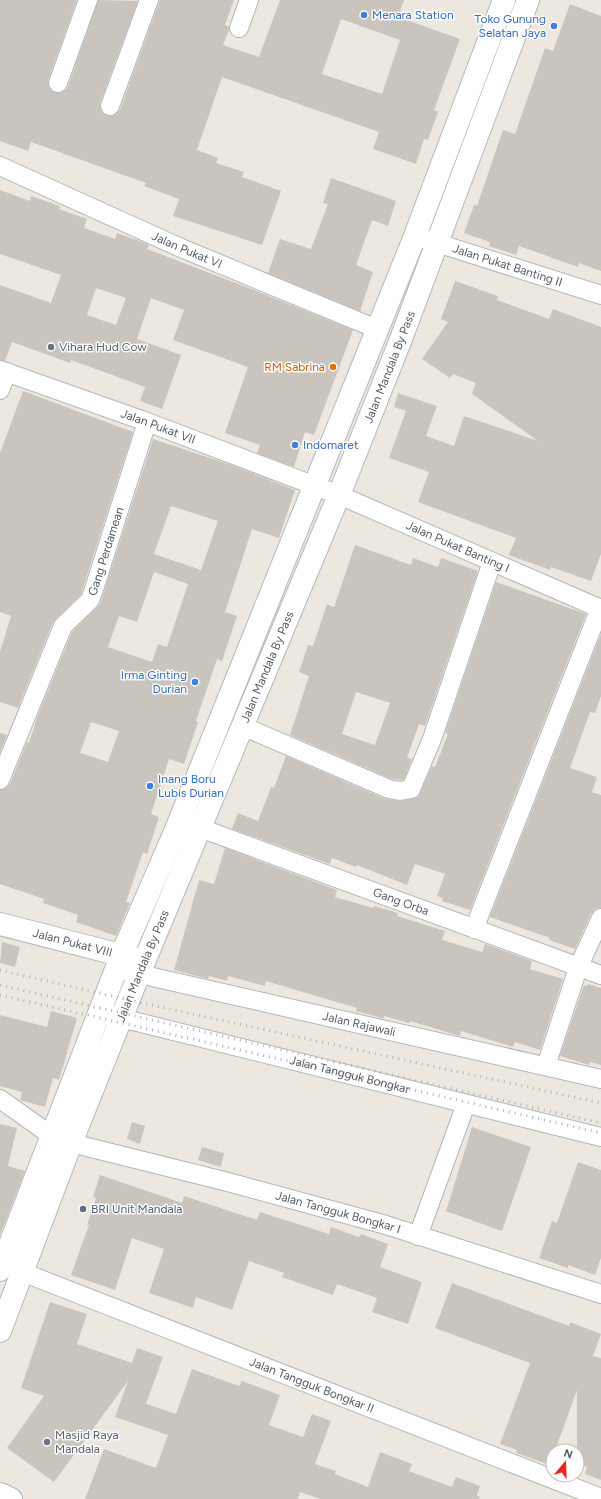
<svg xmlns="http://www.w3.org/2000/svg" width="601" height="1499" font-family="Figtree,sans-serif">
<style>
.building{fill:#c9c5be;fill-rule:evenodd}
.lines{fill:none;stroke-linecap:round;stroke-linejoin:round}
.street-casing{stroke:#b2b6bb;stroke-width:20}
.secondary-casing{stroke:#b3b8bd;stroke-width:24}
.street{stroke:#fff;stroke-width:18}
.secondary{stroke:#fff;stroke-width:22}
.rail{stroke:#b1b2b2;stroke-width:3;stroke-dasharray:1 5;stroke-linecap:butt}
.shop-dot{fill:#3f7fe0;stroke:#fff;stroke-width:1.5}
.worship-dot{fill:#6b7280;stroke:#fff;stroke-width:1.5}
.food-dot{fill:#e8710a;stroke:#fff;stroke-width:1.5}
.service-dot{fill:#5c6f8a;stroke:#fff;stroke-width:1.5}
.labels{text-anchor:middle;stroke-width:3;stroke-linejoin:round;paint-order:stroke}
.shop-label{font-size:12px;fill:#366cbe;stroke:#fff;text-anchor:start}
.street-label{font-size:12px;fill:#585d61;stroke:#fff}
.worship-label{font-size:12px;fill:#5b616d;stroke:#fff;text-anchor:start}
.food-label{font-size:12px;fill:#c56008;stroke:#fff;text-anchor:end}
.service-label{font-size:12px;fill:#4e5e75;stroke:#fff;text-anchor:start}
</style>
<rect width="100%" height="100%" fill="#ece8df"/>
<g class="building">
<path d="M0,0H77L48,80L50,89L59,93L64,91L68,87L98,0L138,1L100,103L102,113L111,116L116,114L120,110L160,0H234L225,25L229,27V30L223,45L259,57L280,0H404L398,17L460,39L434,110L438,112L428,140L424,139L416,164L373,149L379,132L222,77L197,150L218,158L216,163L244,172L242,177L281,191L262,245L173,216L179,199L144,186L146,183L31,142L28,151L0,141ZM341,19L400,40L382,94L322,74Z"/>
<path d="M570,4L601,16V271L579,263L578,267L519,246L516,255L489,246L490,242L464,233L474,205L477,206L503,130L515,134L545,48L553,51Z"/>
<path d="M331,178L396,201L388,226L372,220L356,265L373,272L360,311L268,273L280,239L311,249L328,204L323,203Z"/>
<path d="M0,190L30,201L31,196L60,206L59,209L87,219L84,228L115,239L117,233L145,243L149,245L147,249L254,290L353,330L314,435L305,432L294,467L257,453L260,445L225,433L248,367L173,340L184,310L151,298L137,339L181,355L162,409L140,401L145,387L71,360L70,363L12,342L5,361L0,360V285L51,303L61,275L0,254ZM96,288L126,298L116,325L87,315Z"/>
<path d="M455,281L498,296L497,300L549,319L553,309L601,327V554L591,581L551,567L550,570L509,555L516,538L418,502L429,472L389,458L406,411L394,407L398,393L437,406L426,436L454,446L464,416L538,441L472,394L476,383L453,374L450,378L422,359L448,322L441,319Z"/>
<path d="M23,391L133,432L81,594L53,622L18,708L0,702V652L11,616L0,612V453Z"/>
<path d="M153,439L228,464L295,490L279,538L252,529L225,612L237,616L222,661L217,659L196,721L198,722L184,764L169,759L151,814L159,817L147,854L143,852L126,902L130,903L116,936L76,922L78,915L43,903L44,899L0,884V790L6,788L10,784L27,742L29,743L38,715L72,632L100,604ZM171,506L218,521L201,570L154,554ZM154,572L188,584L167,647L158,644L152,662L108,647L119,616L137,622ZM91,722L119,731L108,762L80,753Z"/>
<path d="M355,545L411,565L413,558L438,567L441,558L478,571L425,726L419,724L407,758L412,759L404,780L392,779L290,735L309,676L299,672L308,645L313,646L327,604L334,607ZM356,692L390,703L375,745L342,734Z"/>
<path d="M496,582L586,614L470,910L442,901L443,898L437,896L445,874L415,864L407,885L357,865L356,867L332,858L330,864L232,829L238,813L258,821L271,787L274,788L286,756L385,799L402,801L418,797L432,766L435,767L448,734L445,733Z"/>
<path d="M601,634V696L595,713L590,712L570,768L597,777L592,792L601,795V908L595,909L591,914L575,949L549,940L550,938L490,917Z"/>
<path d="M0,733L7,735L0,752Z"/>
<path d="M225,848L337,890L335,897L373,908L374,906L398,913L397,916L445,931L442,940L482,952L485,944L532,961L530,969L563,979L540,1050L515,1042L513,1047L461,1031L460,1036L410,1021L409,1023L384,1016L383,1019L378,1017L356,1011L357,1008L266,981L265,986L228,976L227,981L209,976L208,979L174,970L199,880L214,884Z"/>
<path d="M2,942L20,947L15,967L0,963Z"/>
<path d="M588,984L601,988V1065L590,1062L589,1065L560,1056L584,985L587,986Z"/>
<path d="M51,1011L77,1018L59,1080L53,1078L45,1107L20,1100L22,1092L0,1086V1015L47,1027Z"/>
<path d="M132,1122L145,1126L140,1144L127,1139Z"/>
<path d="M0,1124L17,1128L8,1166L25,1171L0,1235Z"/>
<path d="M472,1127L531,1147L502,1231L446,1211Z"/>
<path d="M202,1147L224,1153L221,1167L198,1160Z"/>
<path d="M578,1162L601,1170V1258L595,1275L568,1265V1268L539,1258L552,1221L557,1223Z"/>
<path d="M100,1175L182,1203L184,1196L257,1220L260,1212L329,1234L331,1227L359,1237L361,1234L388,1244L380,1267L422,1282L408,1324L372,1312L377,1298L337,1284L333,1295L282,1277L284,1273L249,1261L232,1310L196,1297L193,1308L149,1293L164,1249L132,1238L115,1290L71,1275L89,1225H87L96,1198L93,1197Z"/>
<path d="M452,1283L569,1326L570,1322L601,1334L593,1356L601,1358V1480L585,1474L587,1467L577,1463V1390L555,1451H553L550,1465L516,1453L517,1450L500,1444L530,1363L435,1328Z"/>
<path d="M50,1302L87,1314L77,1344L132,1363L137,1348L163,1357L146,1404L176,1414L192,1369L239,1386L242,1381L280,1395L269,1425L303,1437L312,1414L331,1421L315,1464L336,1471L335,1474L368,1487L380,1452L412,1464L409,1471L452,1487L456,1477L480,1486L477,1496L480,1497L479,1499H320L300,1492L298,1499H85L104,1449L156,1468L168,1435L115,1417L128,1381L54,1482L7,1448L44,1396L21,1388Z"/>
</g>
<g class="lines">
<defs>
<g id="street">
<path d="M239,28L249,0"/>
<path d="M58,83L88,0"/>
<path d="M110,106L149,0"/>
<path id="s1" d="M0,166L181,248L377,329"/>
<path id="s2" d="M415,236L601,295"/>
<path id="s3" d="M0,370L147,422L339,495L601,609"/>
<path d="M0,390L7,372"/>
<path d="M242,726L389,789L400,791L411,789L432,739L492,562"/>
<path id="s4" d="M0,780L63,626L90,600L94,589L147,422"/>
<path id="s5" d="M200,828L601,975"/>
<path d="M474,929L600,608"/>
<path id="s6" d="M126,971L601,1079"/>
<path id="s7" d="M109,1015L601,1137"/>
<path d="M546,1066L578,968L601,918"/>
<path id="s8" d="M0,1099L52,1136L71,1143L224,1181L386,1225L601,1294"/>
<path d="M418,1236L466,1104"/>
<path id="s9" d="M22,1272L601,1498"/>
</g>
<g id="secondary">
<path id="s10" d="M0,924L136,959"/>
<path d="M0,1270L122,954L175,832L415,236L504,0"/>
<path id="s11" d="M0,1331L71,1143L139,974L339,495L401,339L528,0"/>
<path d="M0,1494L11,1499"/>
</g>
</defs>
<use href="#street" class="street-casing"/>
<use href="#secondary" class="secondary-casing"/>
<use href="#street" class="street"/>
<use href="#secondary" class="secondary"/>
<g class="rail">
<path d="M0,970L129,1000L601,1103"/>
<path d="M0,985L601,1123"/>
<path d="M0,995L601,1133"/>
</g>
</g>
<g class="shop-dot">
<circle cx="364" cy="15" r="4"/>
<circle cx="554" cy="26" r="4"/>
<circle cx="295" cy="445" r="4"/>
<circle cx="195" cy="682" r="4"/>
<circle cx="150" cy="786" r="4"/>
</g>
<g class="worship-dot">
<circle cx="51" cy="347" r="4"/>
<circle cx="47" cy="1442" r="4"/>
</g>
<circle class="food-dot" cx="333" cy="367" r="4"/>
<circle class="service-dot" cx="83" cy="1209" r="4"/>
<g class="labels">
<g class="shop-label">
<text x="372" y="19">Menara Station</text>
<text x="546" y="23" text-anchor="end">Toko Gunung<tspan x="546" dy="14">Selatan Jaya</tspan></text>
<text x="303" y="449">Indomaret</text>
<text x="187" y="679" text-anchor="end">Irma Ginting<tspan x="187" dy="14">Durian</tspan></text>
<text x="158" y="783">Inang Boru<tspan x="158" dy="14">Lubis Durian</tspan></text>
</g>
<g class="street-label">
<text dy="4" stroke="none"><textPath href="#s1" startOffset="205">Jalan Pukat VI</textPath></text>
<text dy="4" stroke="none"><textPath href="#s2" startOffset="97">Jalan Pukat Banting II</textPath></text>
<text dy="4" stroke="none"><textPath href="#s11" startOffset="1040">Jalan Mandala By Pass</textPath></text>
<text dy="4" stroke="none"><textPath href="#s3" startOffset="168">Jalan Pukat VII</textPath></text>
<text dy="4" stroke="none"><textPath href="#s3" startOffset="491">Jalan Pukat Banting I</textPath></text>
<text dy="4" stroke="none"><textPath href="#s4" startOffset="255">Gang Perdamean</textPath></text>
<text dy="4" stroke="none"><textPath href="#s11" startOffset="716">Jalan Mandala By Pass</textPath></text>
<text dy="4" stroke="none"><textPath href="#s5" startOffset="214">Gang Orba</textPath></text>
<text dy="4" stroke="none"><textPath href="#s10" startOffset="75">Jalan Pukat VIII</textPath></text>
<text dy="4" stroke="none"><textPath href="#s11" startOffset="392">Jalan Mandala By Pass</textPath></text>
<text dy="4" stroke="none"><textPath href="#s6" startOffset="239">Jalan Rajawali</textPath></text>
<text dy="4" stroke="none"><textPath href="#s7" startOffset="248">Jalan Tangguk Bongkar</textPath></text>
<text dy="4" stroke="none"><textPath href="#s8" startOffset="360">Jalan Tangguk Bongkar I</textPath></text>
<text dy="4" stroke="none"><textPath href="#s9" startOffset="311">Jalan Tangguk Bongkar II</textPath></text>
</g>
<g class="worship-label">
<text x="59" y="351">Vihara Hud Cow</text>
<text x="55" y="1439">Masjid Raya<tspan x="55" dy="14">Mandala</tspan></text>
</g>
<g class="food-label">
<text x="325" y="371">RM Sabrina</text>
</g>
<g class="service-label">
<text x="91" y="1213">BRI Unit Mandala</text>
</g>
</g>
<g transform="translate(565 1463) rotate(19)"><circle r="19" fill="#ffffff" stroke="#bcbec0"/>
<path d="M0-3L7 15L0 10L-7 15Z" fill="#ef2224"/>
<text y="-6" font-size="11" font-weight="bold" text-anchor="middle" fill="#585d61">N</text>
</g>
</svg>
